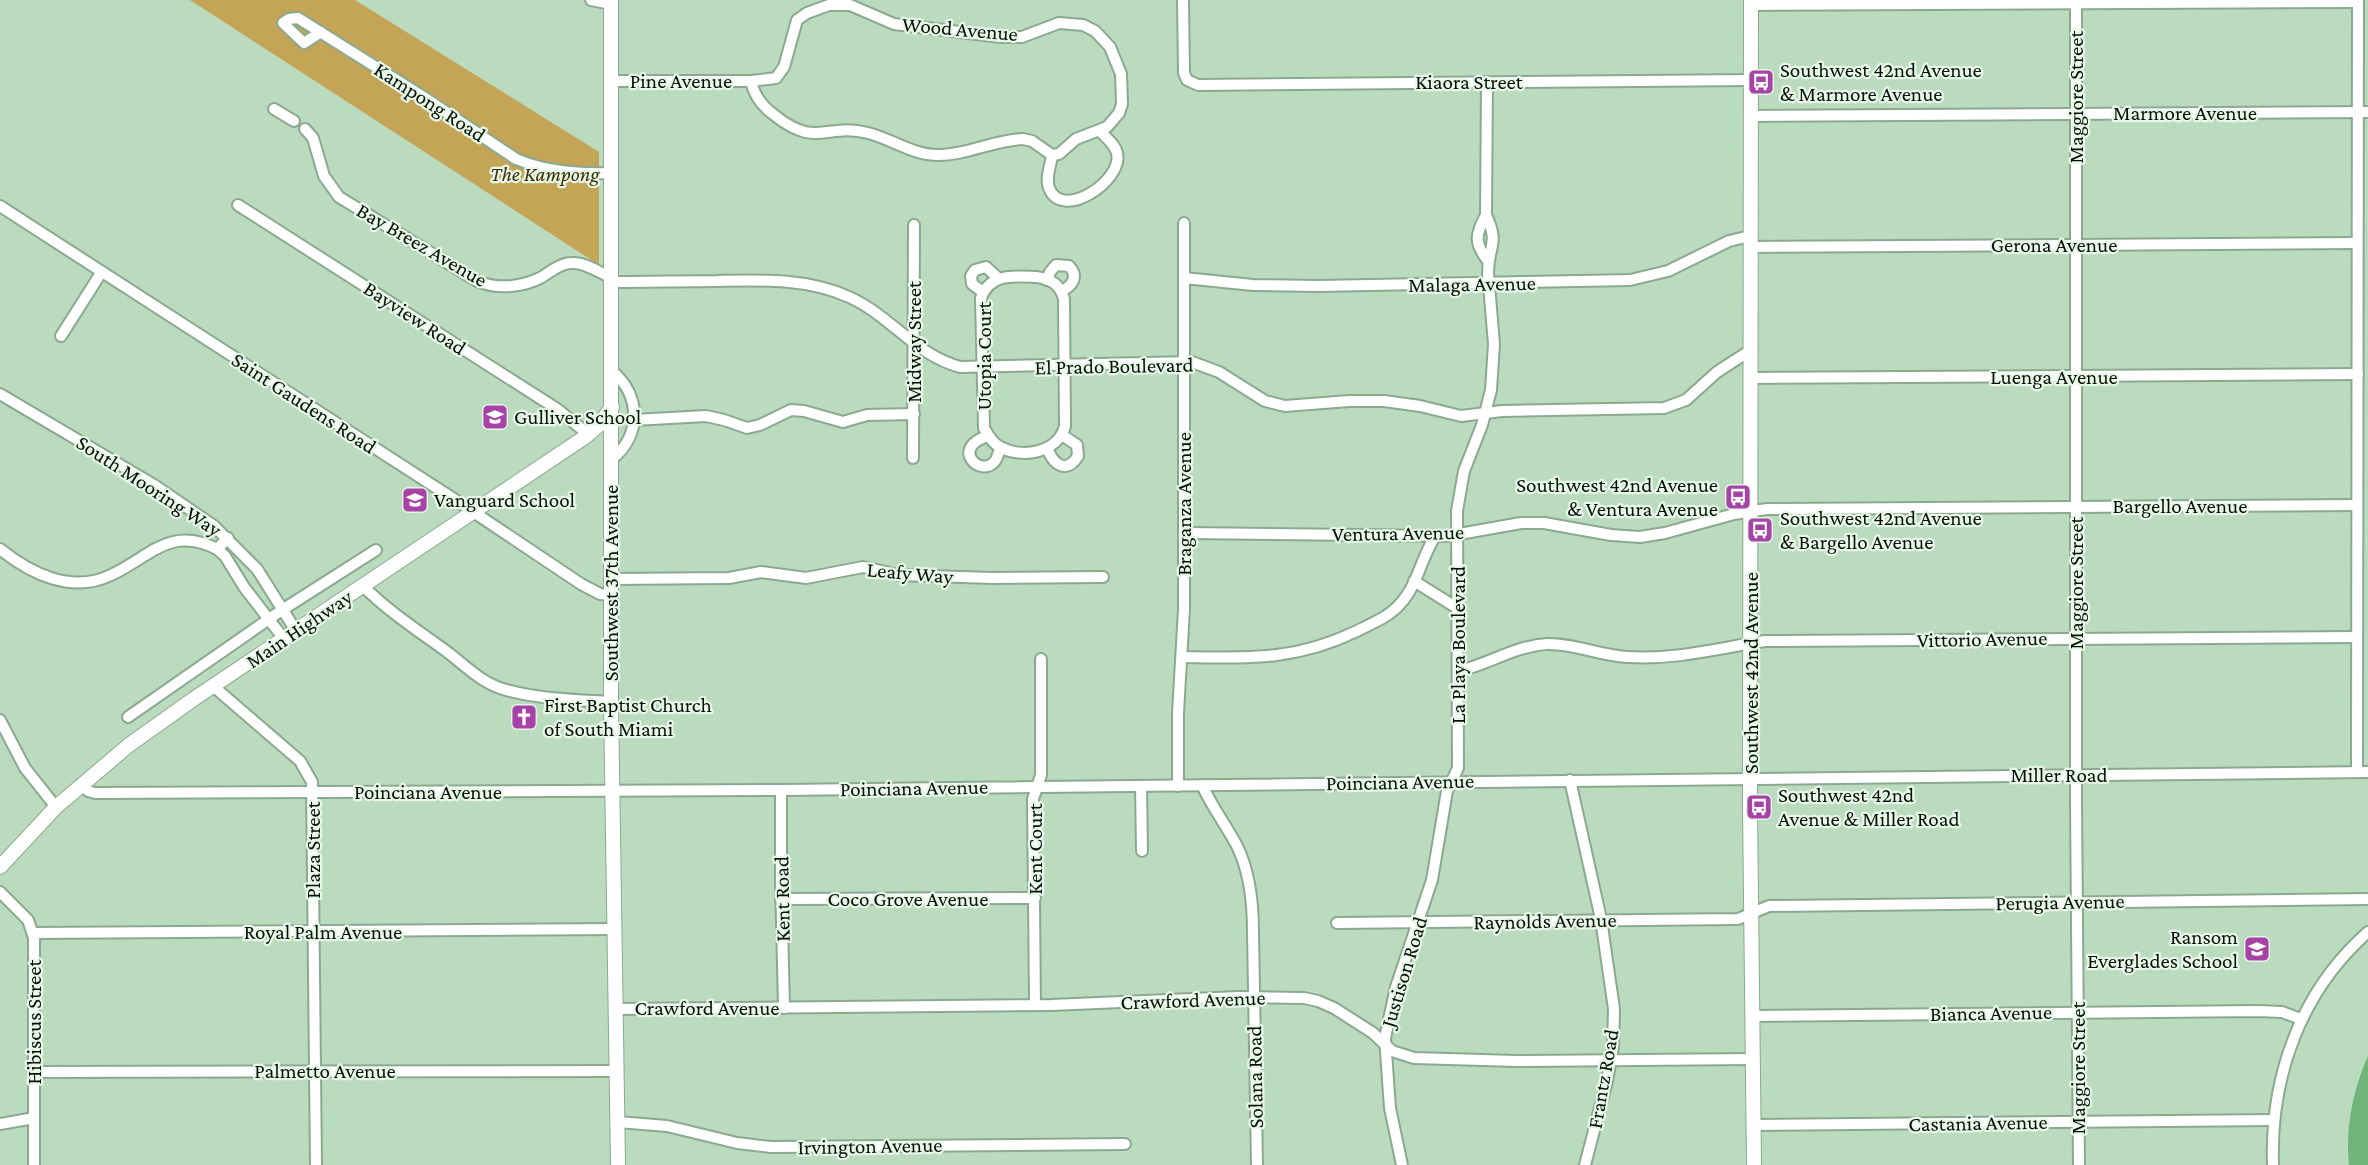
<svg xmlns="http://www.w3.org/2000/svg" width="2368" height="1165" font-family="'Crimson Pro',serif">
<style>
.green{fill:#c4a456}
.water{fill:#6fb57a}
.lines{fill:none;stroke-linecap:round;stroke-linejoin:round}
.minor-casing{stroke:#8ba98e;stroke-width:14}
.major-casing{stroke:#8ba98e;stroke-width:16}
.minor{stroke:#fff;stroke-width:10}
.major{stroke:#fff;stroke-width:14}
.labels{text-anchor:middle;stroke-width:4.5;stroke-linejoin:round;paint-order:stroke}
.street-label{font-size:21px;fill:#061007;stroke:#e7f7e8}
.poi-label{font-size:21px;fill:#061007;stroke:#e7f7e8;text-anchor:start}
.park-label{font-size:21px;font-style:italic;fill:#3c2e07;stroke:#e7f7e8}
</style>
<rect width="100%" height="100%" fill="#bbdbbe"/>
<path class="green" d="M190,0H355L599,152V265Z"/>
<path class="water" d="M2368,1056V1165H2349C2345,1128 2353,1090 2368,1056Z"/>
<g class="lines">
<defs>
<g id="minor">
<path d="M591,0L611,4"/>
<path d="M1183,0L1184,73L1187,80L1198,85L1751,80"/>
<path d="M2076,0V800L2079,1165"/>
<path d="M1751,5L2358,2"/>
<path d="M321,32L304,43L283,23L289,19L298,18L425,98L516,159C547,172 579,174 612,173"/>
<path d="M612,81H751L776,78L784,67L797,20L807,13L829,5H850L894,24L1001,37H1022L1059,23L1083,25L1095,31L1110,47L1121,74L1122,104L1119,113L1107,127L1076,139L1059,154L1052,155"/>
<path d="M751,81C754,95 762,106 773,114C817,150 826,122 868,133C892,139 912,155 938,155C967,155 994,140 1023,139L1032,141L1052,155"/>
<path d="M274,109L294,121"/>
<path d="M1750,116L2368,112"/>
<path d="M305,129L313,138L324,176L339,197L477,281C498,290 523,287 542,277C551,271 561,263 572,263C585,262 600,273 612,278"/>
<path d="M1052,155C1051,165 1045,178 1049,188C1062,222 1124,180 1117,153C1115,144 1106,138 1100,131"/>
<path d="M238,205L557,409L588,434"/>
<path d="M0,206L460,503L581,584L600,594L611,595"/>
<path d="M1486,215L1487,82"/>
<path d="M1750,247L2357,243"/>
<path d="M1036,277C1051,279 1060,284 1064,299L1065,426C1058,453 1022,459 1000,447C992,443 988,435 984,428L981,298C990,273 1013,276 1036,277Z"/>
<path d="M1184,278L1253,285L1319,286L1630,280L1668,271L1729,241L1750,236"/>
<path d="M1047,280L1050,272L1056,265L1069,266C1079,276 1073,286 1061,291"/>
<path d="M612,282C647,282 682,281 718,281C761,280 808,278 849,297C890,315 915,355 960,367L1192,362L1219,372L1265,401L1285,406L1349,401H1384L1420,406L1461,416L1502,411L1664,408L1686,400L1717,372L1751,350"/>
<path d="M983,292L972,284L971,276L975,270L986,267L998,278"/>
<path d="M61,336L101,273"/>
<path d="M1751,378L2358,374"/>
<path d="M0,394L154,485L214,526L257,569L296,631"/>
<path d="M634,420L706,416L724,420L747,428L760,425L791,410L804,411L843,422L867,415L914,414"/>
<path d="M988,436C949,448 981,479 995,461C998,457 999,452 1000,447"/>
<path d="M1047,448C1053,464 1066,475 1078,456L1077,445L1062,435"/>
<path d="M913,458L914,225"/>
<path d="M612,459C642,435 641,395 612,371"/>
<path d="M1185,533L1448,536L1521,523H1544L1611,535L1640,537L1665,533L1734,514L1767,509L2357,505"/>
<path d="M0,549C31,574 72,594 111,575C150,557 170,525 217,549L228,538"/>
<path d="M217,549L225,556L244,587L284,639"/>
<path d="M611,579L729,578L761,572L806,578L863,567L899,575L992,578L1103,577"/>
<path d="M1414,581L1457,608"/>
<path d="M363,586C388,611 417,630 446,651C466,666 481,683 506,690C539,699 577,700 611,702"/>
<path d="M1183,657C1249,658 1295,661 1357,631C1372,623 1389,617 1400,604C1418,585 1421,557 1436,535"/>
<path d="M1459,671C1489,664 1515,646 1547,644C1574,643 1600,656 1628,657C1676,660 1719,648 1765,641L2357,637"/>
<path d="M213,686L300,761L312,782L316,1165"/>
<path d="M128,717L282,610L376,550"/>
<path d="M0,720L25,768L56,807"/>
<path d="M2357,772L2358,0"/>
<path d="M1570,780L1601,919L1614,1009L1613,1047L1607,1081L1585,1165"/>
<path d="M81,784L88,791L95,793L781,790L2368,772"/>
<path d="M1202,785C1212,807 1226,825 1237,846C1250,872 1253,903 1253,932L1257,1165"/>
<path d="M1141,786L1142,851"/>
<path d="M1178,786V713L1184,609V223"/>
<path d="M781,790V880L784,1008"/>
<path d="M0,892L28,920L34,938V1165"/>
<path d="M781,899L1035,898"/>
<path d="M1337,923L1738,919L1769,906L2368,899"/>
<path d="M33,933L614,929"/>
<path d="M1035,1005L1033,799L1041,775V659"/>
<path d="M615,1009L1051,1005L1239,997L1304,998L1318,1001L1334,1008L1373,1033L1392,1051L1414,1058L1516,1061L1753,1059"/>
<path d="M1753,1016L2258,1011L2282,1012L2301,1019"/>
<path d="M33,1072L616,1071"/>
<path d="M618,1122L667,1126L737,1143L771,1147L1125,1144"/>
<path d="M0,1124L34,1118"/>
<path d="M1753,1125L2274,1120"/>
<path d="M1402,1165L1390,1108L1385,1038L1396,987L1432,880L1447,791L1458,768L1457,511L1464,471L1482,425L1491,390L1494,344L1488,273C1488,245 1500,245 1486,215C1475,235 1474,243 1488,261"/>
<path d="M2273,1165C2270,1076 2301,991 2368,932"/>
</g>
<g id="major">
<path d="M611,0V702L618,1165"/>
<path d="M1751,0L1750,807L1754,1165"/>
<path d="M0,867L56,807L129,745L195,698L585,437L598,426L612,407"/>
</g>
</defs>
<use href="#minor" class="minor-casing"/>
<use href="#major" class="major-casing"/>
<use href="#minor" class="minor"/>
<use href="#major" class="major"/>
</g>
<defs>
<symbol id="bus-square" viewBox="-11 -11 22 22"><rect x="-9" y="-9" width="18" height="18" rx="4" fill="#a742a6" stroke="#e7f7e8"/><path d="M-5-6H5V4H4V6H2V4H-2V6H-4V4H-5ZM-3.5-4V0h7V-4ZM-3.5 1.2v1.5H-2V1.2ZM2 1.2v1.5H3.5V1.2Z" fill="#fff"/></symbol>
<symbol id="school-square" viewBox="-11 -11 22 22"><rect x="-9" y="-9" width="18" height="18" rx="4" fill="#a742a6" stroke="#e7f7e8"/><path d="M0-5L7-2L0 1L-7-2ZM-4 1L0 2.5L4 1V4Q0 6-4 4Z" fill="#fff"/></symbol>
<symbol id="church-square" viewBox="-11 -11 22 22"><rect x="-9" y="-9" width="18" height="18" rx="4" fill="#a742a6" stroke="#e7f7e8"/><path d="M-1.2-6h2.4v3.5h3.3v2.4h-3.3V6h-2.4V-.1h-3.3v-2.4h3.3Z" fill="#fff"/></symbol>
</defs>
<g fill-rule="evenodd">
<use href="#bus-square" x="1746" y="67" width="30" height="30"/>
<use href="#school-square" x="480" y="402" width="30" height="30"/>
<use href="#bus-square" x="1723" y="482" width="30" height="30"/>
<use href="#school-square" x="400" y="485" width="30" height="30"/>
<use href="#bus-square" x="1745" y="515" width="30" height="30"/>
<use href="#church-square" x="509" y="702" width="30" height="30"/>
<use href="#bus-square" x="1744" y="792" width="30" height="30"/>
<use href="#school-square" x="2242" y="934" width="30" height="30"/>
</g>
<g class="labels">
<g class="street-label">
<text transform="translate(960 29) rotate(5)" y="7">Wood Avenue</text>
<text x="681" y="88">Pine Avenue</text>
<text x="1469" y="89">Kiaora Street</text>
<text transform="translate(2076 97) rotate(-90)" y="7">Maggiore Street</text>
<text transform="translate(430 102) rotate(33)" y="7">Kampong Road</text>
<text x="2185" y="120">Marmore Avenue</text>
<text transform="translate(422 245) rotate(30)" y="7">Bay Breez Avenue</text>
<text x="2054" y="252">Gerona Avenue</text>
<text transform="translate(1472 284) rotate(-1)" y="7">Malaga Avenue</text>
<text transform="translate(415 318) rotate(33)" y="7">Bayview Road</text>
<text transform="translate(914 342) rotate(-90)" y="7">Midway Street</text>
<text transform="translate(984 356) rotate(-90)" y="7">Utopia Court</text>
<text transform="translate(1114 366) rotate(-1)" y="7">El Prado Boulevard</text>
<text x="2054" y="384">Luenga Avenue</text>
<text transform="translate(304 403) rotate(33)" y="7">Saint Gaudens Road</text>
<text transform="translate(149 486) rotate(33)" y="7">South Mooring Way</text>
<text transform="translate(1184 504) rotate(-90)" y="7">Braganza Avenue</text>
<text x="2180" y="513">Bargello Avenue</text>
<text transform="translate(1398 533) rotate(-1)" y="7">Ventura Avenue</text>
<text transform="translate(910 573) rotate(5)" y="7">Leafy Way</text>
<text transform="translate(611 583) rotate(-90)" y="7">Southwest 37th Avenue</text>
<text transform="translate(2076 583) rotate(-90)" y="7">Maggiore Street</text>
<text transform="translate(299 629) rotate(-34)" y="7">Main Highway</text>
<text transform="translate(1982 639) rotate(-1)" y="7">Vittorio Avenue</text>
<text transform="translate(1458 645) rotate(-90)" y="7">La Playa Boulevard</text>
<text transform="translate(1751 673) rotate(-90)" y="7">Southwest 42nd Avenue</text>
<text x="2059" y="782">Miller Road</text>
<text transform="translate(1400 782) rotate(-1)" y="7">Poinciana Avenue</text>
<text transform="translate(914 788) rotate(-1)" y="7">Poinciana Avenue</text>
<text x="428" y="799">Poinciana Avenue</text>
<text transform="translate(1035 849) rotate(-90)" y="7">Kent Court</text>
<text transform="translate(313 850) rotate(-90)" y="7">Plaza Street</text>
<text transform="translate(782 899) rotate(-91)" y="7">Kent Road</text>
<text x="908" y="906">Coco Grove Avenue</text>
<text transform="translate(2060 902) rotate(-1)" y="7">Perugia Avenue</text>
<text transform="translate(1545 921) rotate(-1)" y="7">Raynolds Avenue</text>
<text x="323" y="939">Royal Palm Avenue</text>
<text transform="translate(1404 972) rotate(-73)" y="7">Justison Road</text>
<text transform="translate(1193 1000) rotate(-2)" y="7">Crawford Avenue</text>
<text x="707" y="1015">Crawford Avenue</text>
<text transform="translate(1991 1013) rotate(-1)" y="7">Bianca Avenue</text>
<text transform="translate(34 1022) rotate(-90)" y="7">Hibiscus Street</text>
<text transform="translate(2078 1068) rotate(-90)" y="7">Maggiore Street</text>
<text x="325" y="1078">Palmetto Avenue</text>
<text transform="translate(1255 1077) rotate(-91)" y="7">Solana Road</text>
<text transform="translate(1603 1079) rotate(-80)" y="7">Frantz Road</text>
<text transform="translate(1978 1123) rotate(-1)" y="7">Castania Avenue</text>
<text transform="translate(870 1146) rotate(-1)" y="7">Irvington Avenue</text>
</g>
<g class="poi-label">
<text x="1780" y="77">Southwest 42nd Avenue<tspan x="1780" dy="24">&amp; Marmore Avenue</tspan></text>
<text x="514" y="424">Gulliver School</text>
<text x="1718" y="492" text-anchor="end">Southwest 42nd Avenue<tspan x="1718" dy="24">&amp; Ventura Avenue</tspan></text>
<text x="434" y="507">Vanguard School</text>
<text x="1780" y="525">Southwest 42nd Avenue<tspan x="1780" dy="24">&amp; Bargello Avenue</tspan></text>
<text x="544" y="712">First Baptist Church<tspan x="544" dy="24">of South Miami</tspan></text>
<text x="1778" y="802">Southwest 42nd<tspan x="1778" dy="24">Avenue &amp; Miller Road</tspan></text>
<text x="2238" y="944" text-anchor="end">Ransom<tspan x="2238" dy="24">Everglades School</tspan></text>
</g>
<g class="park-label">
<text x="545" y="181">The Kampong</text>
</g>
</g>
</svg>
